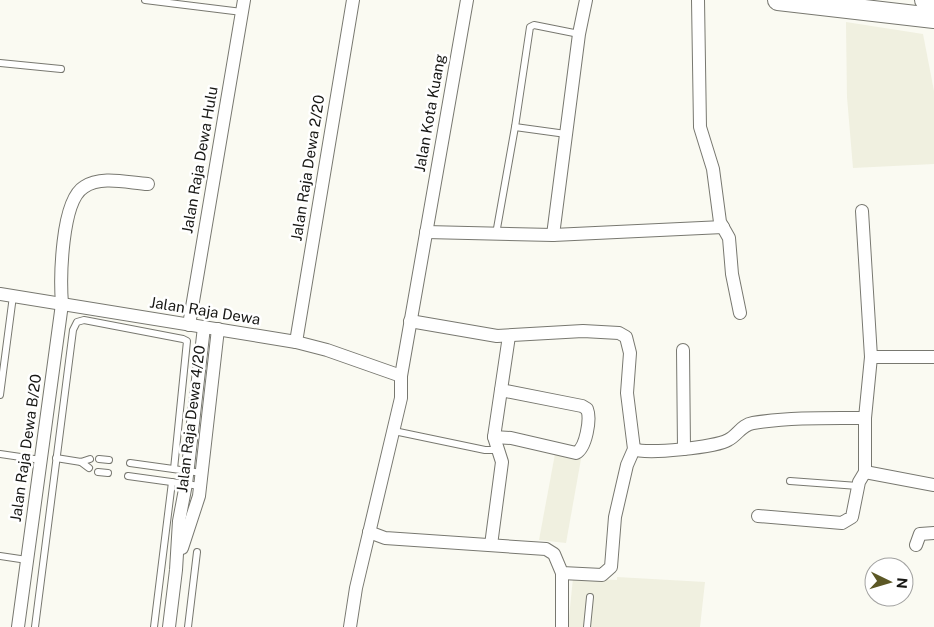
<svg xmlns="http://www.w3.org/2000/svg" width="934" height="627" font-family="'Public Sans',sans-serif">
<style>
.built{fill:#f0f0e0}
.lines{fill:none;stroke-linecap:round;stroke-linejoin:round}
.service-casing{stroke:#787870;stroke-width:8}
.minor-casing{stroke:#787870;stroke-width:14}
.primary-casing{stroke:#787870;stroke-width:22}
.service{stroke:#fff;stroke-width:6}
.minor{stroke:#fff;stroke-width:12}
.primary{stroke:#fff;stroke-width:20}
.labels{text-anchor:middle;stroke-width:5;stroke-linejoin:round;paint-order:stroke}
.street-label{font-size:15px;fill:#171714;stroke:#fff}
</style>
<rect width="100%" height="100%" fill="#fafaf2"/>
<g class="built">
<path d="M846,22L923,34L934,91V164L853,168L847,97Z"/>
<path d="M555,454L581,459L566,543L539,540Z"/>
<path d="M617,577L705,582L700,627H568L573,578L617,580Z"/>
</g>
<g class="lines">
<defs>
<g id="service">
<path d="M145,0L242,12"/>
<path d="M0,63L61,69"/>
<path d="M515,127L566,134"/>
<path d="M496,234L515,127L530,27L534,25L579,34"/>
<path d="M0,395L13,296"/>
<path d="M394,431L485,450H498"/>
<path d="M0,454L41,460"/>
<path d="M56,458L81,462L90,459"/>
<path d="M99,459L109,460"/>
<path d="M81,462L89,468"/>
<path d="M130,463L202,473"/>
<path d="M98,472L108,473"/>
<path d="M128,476L200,486"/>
<path d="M790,481L858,486"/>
<path d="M0,556L27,560"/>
<path d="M35,627L73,330L77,322L84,320L183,339L187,341L174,469"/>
<path d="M154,627L172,482"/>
<path d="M188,627L197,552"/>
<path d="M587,627L590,597"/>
</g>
<g id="minor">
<path d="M698,0L700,127L713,169L720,222L729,238L732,274L740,313"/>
<path d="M426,232L553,235L723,227"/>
<path d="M553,235L579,34L586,0"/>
<path d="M0,294L296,342L327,350L401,376"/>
<path d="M189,325L244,0"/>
<path d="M296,342L353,0"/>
<path d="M683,350L684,449"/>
<path d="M871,357H934"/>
<path d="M494,437L511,438L576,453C586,448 591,419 587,409L582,406L501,390"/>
<path d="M634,449C645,455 717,447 728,440C738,435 741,425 753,423C790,417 828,418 865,418"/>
<path d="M865,472L934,485"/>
<path d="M758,516L842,523L852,517L859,482L865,472V418L871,357L862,211"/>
<path d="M369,532L385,538L546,549L554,554L562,573L602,575L611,567L615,517L627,465L634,449L627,393L630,353L626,337L619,333L583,331L497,336L410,321"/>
<path d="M491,545L502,462L494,437L509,336"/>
<path d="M916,545L920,534L934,533"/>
<path d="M182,548L199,496L218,329"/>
<path d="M562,573V627"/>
<path d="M18,627L62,304C60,279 61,201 84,187C101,175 129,183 148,184"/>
<path d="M169,627L176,570L179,521L186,484L204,327"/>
<path d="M350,627L356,588L401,398V376L467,0"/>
</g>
<g id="primary">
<path d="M778,0L934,18"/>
<path d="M925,0L934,1"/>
</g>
</defs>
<use href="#service" class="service-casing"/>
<use href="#minor" class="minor-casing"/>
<use href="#primary" class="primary-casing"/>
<use href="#service" class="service"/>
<use href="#minor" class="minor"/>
<use href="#primary" class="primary"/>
</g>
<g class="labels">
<g class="street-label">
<text transform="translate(430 113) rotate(-80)" y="5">Jalan Kota Kuang</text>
<text transform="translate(200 160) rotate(-80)" y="5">Jalan Raja Dewa Hulu</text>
<text transform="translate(308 168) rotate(-81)" y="5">Jalan Raja Dewa 2/20</text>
<text transform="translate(205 311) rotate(9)" y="5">Jalan Raja Dewa</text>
<text transform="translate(191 419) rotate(-83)" y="5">Jalan Raja Dewa 4/20</text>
<text transform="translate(26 448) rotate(-82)" y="5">Jalan Raja Dewa B/20</text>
</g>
</g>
<g transform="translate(889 582) rotate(95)"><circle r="24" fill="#ffffff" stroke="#a2a2a1"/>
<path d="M0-4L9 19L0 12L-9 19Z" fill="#5c5825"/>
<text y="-8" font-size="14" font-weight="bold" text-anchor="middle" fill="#171714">N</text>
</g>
</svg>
